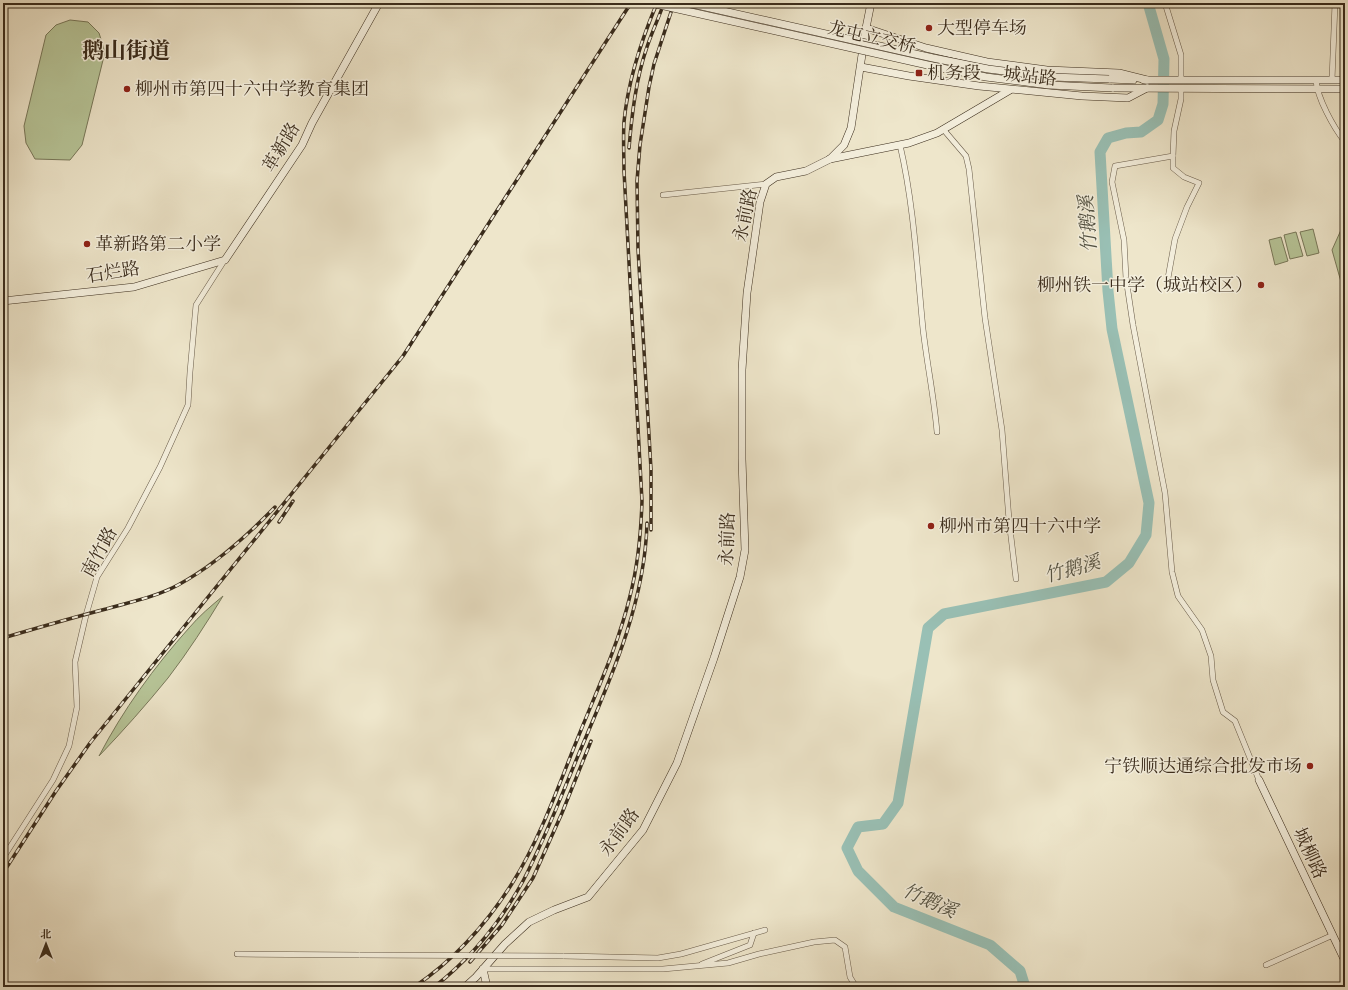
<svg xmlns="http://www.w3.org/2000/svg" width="1348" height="990" font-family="'EB Garamond','Noto Serif SC',serif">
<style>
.green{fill:#b7c598;stroke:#78785a}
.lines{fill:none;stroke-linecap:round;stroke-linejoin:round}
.river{stroke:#99c0b5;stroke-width:11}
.street-casing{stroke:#675a48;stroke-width:6}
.secondary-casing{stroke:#3a2c1c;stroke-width:8}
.street{stroke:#f4efdd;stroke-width:5}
.secondary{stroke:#f4efdd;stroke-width:7}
.rail-casing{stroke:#3a2c1c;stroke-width:3.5}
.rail{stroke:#f4efdd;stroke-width:2;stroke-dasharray:6;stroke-linecap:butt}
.street-bridge-casing{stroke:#675a48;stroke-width:6;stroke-linecap:butt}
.secondary-bridge-casing{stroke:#3a2c1c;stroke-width:8;stroke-linecap:butt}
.street-bridge{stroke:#f4efdd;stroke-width:5}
.secondary-bridge{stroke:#f4efdd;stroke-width:7}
.poi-dot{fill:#8f2418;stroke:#f4efdd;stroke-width:1.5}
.labels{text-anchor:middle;stroke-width:3;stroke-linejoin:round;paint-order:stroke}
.poi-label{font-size:18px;fill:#3a2c1c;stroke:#f4efdd;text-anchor:start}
.street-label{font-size:18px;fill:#3a2c1c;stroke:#f4efdd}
.water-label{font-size:19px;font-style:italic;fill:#525142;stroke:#f4efdd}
.district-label{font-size:22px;font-weight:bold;fill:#3a2c1c;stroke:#f4efdd}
</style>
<rect width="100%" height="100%" fill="#eee6cb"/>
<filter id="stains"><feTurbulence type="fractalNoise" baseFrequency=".005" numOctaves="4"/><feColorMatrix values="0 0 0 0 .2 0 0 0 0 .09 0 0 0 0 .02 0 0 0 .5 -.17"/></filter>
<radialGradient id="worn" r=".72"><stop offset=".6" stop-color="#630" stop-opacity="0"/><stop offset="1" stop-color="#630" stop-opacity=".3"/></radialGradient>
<g class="green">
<path d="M70,20L88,22L99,33L105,52L82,145L70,160L35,159L26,143L24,126L46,35L56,25Z"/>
<path d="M1345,221V296L1332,250Z"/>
<path d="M1313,229L1319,253L1307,256L1300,232Z"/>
<path d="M1296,232L1303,256L1290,259L1284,235Z"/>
<path d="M1281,237L1288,261L1275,265L1269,240Z"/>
<path d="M223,596C206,624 188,652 168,678C146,705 123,731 99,756C123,710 154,667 189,628C199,616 211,606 223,596Z"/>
</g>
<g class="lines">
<path class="river" d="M1025,987L1020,971L990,945L894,907L858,871L847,848L858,827L883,824L898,803L928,628L944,614L1106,582L1129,563L1146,535L1149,503L1112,329L1108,291L1100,152L1108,138L1126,133L1141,132L1158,120L1163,104L1164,59L1148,3"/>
<defs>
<g id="street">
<path d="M1165,3L1181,55V80"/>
<path d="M1316,80C1317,98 1334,128 1345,142"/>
<path d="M1332,80L1335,3"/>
<path d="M1181,88V99L1174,131L1173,156L1115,166L1112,182L1124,240L1126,278L1133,325L1165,493L1172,572L1178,596L1202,630L1211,656L1213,680L1223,712L1235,721L1259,780"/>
<path d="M943,129L966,156L969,169L985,318L1002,430L1009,520L1016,579"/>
<path d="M900,145C914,205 917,268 923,329C927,364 934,397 937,432"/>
<path d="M663,195L766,184"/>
<path d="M1168,278L1175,239L1187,207L1199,183L1184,177L1173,168V156"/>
<path d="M3,858L53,780L69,746L77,707L75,662L86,615L97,577L128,528L160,467L188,405L190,372L196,305L224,261"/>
<path d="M237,954L360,955"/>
<path d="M563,956L658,958L681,954L765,930"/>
<path d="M702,964L750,945L754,933"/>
<path d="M1266,965L1333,935"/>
<path d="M483,969H663L728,963L759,954L814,942L835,940L845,947L850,977L856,987"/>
</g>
<g id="secondary">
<path d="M866,28L926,48L987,62L1047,70L1119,73L1147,80"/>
<path d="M861,67L909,76L979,86L1082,96L1128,98L1147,88"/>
<path d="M1109,79L1133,80"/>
<path d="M1144,80H1345"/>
<path d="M1112,88L1345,89"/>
<path d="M830,159L909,143L937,133L1010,90"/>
<path d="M3,301L134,287L225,260L302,145L312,123L379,3"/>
<path d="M1259,780L1345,961"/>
<path d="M483,969L487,987"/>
<path d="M465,987L476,977L505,944L529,922L554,910L588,897L643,830L677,763L714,658L740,577L745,550L742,459V370L747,293L760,202L766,184L776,177L806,171L830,159L844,145L851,128L866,28L871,3"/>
</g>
</defs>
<use href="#street" class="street-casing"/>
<use href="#secondary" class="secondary-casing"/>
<use href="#street" class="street"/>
<use href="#secondary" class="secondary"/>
<defs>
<g id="rail">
<path d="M629,148C632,113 636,79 647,47C652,32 659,17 664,3"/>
<path d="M279,522L293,501"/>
<path d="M651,530V469L638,249L637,181L640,145L649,87L654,64L674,3"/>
<path d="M3,638C37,628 71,618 106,609C130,602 156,597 178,585C215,565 246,537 275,507"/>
<path d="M3,873L56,791L90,743L403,356L631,3"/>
<path d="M470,962L502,925L533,878L562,813L591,741"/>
<path d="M414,987C454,960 488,922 513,882C542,835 560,781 581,730C599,686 619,642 630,596C638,565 641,533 642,501L624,171C624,155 623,138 624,122C628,80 641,41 657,3"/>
<path d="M434,987C470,959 501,921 523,881C545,839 562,794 580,751C611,678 645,603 647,523"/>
</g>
</defs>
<use href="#rail" class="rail-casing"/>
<use href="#rail" class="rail"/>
<defs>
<path id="street-bridge" d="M360,955L563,956"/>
<g id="secondary-bridge">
<path d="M651,3L932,66L986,77L1049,85L1112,88"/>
<path d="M688,3L933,58L988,69L1051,77L1109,79"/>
</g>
</defs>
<use href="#street-bridge" class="street-bridge-casing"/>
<use href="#secondary-bridge" class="secondary-bridge-casing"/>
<use href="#street-bridge" class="street-bridge"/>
<use href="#secondary-bridge" class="secondary-bridge"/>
</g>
<g class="poi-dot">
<circle cx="929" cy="28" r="4"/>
<rect x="915" y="69" width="8" height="8" rx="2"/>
<circle cx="127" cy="89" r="4"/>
<circle cx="87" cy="244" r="4"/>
<circle cx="1261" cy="285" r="4"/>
<circle cx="931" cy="526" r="4"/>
<circle cx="1310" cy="766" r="4"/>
</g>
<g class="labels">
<g class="poi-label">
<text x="937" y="34">大型停车场</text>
<text x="927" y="79">机务段</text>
<text x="135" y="95">柳州市第四十六中学教育集团</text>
<text x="95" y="250">革新路第二小学</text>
<text x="1253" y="291" text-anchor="end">柳州铁一中学（城站校区）</text>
<text x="939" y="532">柳州市第四十六中学</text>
<text x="1302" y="772" text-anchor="end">宁铁顺达通综合批发市场</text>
</g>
<g class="street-label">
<text transform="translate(872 37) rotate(13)" y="6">龙屯立交桥</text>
<text transform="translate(1030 76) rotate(6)" y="6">城站路</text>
<text transform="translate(281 147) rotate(-59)" y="6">革新路</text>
<text transform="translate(745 215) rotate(-78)" y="6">永前路</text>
<text transform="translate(113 272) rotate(-9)" y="6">石烂路</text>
<text transform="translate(727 539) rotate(-88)" y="6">永前路</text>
<text transform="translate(99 552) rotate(-61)" y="6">南竹路</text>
<text transform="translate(619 832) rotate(-54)" y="6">永前路</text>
<text transform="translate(1310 853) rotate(65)" y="6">城柳路</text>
</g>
<g class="water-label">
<text transform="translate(1087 224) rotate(-94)" y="7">竹鹅溪</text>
<text transform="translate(1072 568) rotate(-15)" y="7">竹鹅溪</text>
<text transform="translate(930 900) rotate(24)" y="7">竹鹅溪</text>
</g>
<g class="district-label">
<text x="126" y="58">鹅山街道</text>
</g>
</g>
<rect width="1348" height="990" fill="none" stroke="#eee6cb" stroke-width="16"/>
<rect x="4" y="4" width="1340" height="982" fill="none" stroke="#3a2c1c" stroke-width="2"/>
<rect x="8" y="8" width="1332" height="974" fill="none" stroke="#3a2c1c"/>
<g transform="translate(46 944)" stroke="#f4efdd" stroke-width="3" paint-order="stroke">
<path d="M0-3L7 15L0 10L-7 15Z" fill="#3a2c1c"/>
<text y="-6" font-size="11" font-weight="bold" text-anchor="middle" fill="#3a2c1c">北</text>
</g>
<rect width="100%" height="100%" filter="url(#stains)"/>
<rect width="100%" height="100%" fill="url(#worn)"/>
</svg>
